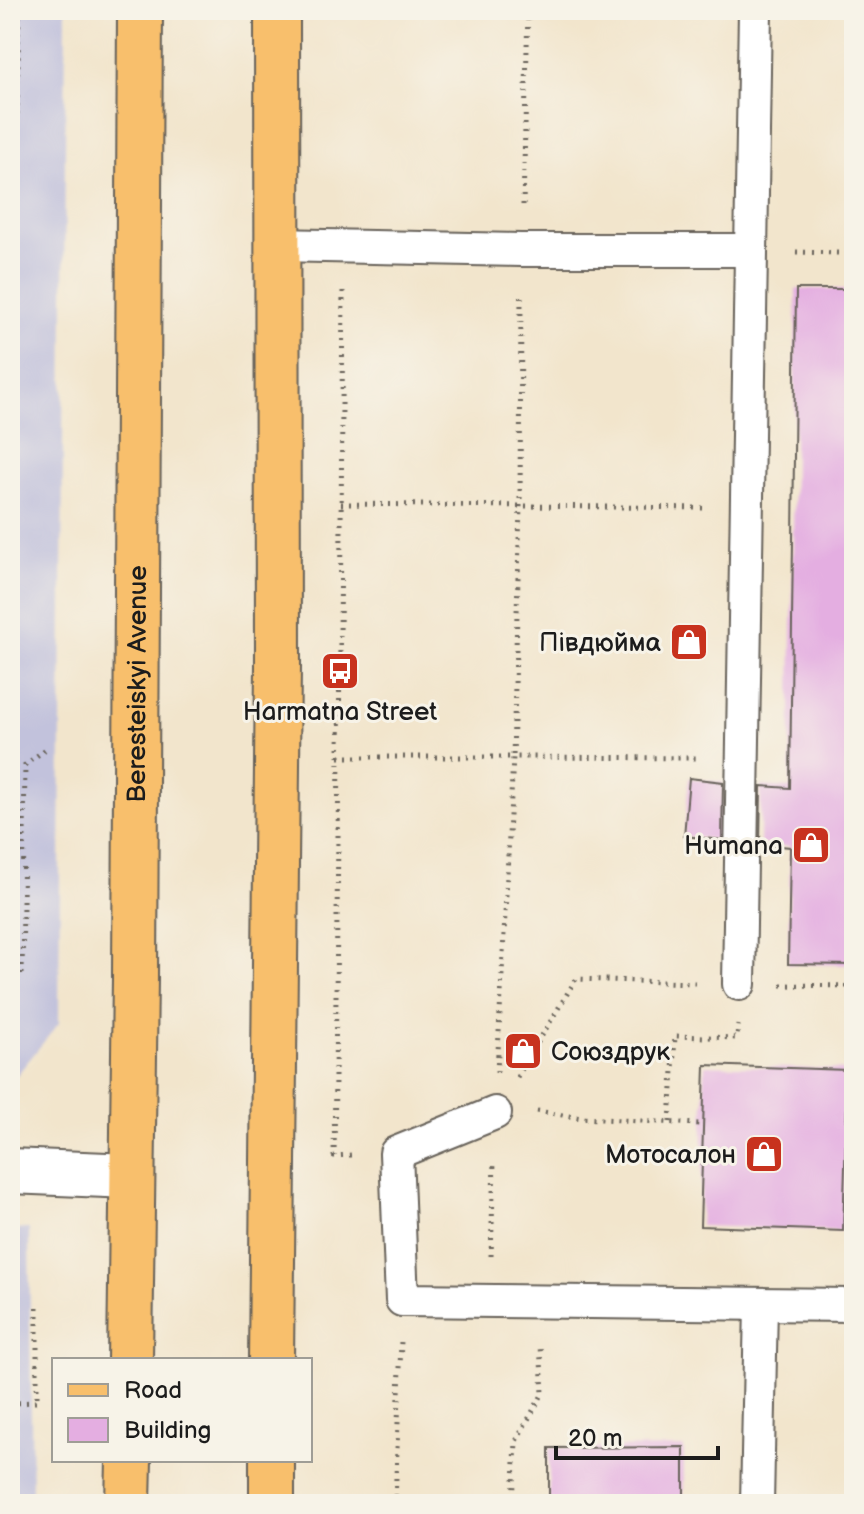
<svg xmlns="http://www.w3.org/2000/svg" width="864" height="1514" font-family="'Balsamiq Sans',sans-serif">
<style>
.industrial{fill:#c2c2dc}
.building{fill:#e4aee1}
.lines{fill:none;stroke-linecap:round;stroke-linejoin:round}
.service-casing{stroke:#67625a;stroke-width:36}
.tertiary-casing{stroke:#67625a;stroke-width:48}
.primary-casing{stroke:#67625a;stroke-width:48}
.path{stroke:#67625a;stroke-width:5;stroke-dasharray:2 6;stroke-linecap:butt}
.service{stroke:#fff;stroke-width:32}
.tertiary{stroke:#fff;stroke-width:44}
.primary{stroke:#f8bf6c;stroke-width:44}
.labels{text-anchor:middle;stroke-width:6;stroke-linejoin:round;paint-order:stroke}
.poi-label{font-size:26px;fill:#1c1c1c;stroke:#f7f3e8;text-anchor:end}
.street-label{font-size:26px;fill:#1c1c1c;stroke:#f7f3e8}
</style>
<rect width="100%" height="100%" fill="#f7f3e8"/>
<filter id="ink" filterUnits="userSpaceOnUse"><feTurbulence type="fractalNoise" baseFrequency=".0125" numOctaves="2"/><feDisplacementMap in="SourceGraphic" scale="16" xChannelSelector="R" yChannelSelector="G"/><feConvolveMatrix kernelMatrix="1 2 1 2 8 2 1 2 1" color-interpolation-filters="sRGB"/></filter>
<filter id="wash" filterUnits="userSpaceOnUse"><feTurbulence type="fractalNoise" baseFrequency=".006" numOctaves="4" result="noise"/><feDisplacementMap in="SourceGraphic" scale="32" xChannelSelector="R" yChannelSelector="G"/><feGaussianBlur stdDeviation="1.8" result="paint"/><feColorMatrix in="noise" values="0 0 0 0 0 0 0 0 0 0 0 0 0 0 0 0 0 1.4 0 .05"/><feComposite in="paint" operator="in"/></filter>
<g filter="url(#wash)">
<rect width="100%" height="100%" fill="#f2e5cc"/>
<g class="industrial">
<path d="M10,10H66L59,1023L16,1076L10,1078Z"/>
<path d="M29,1229L32,1504H10V1230Z"/>
</g>
<g id="blocks">
<g class="building">
<path d="M796,289H854V965L788,964L790,847L760,844L761,786L790,788Z"/>
<path d="M689,778L723,782L722,840L684,836Z"/>
<path d="M705,1065L848,1070L843,1231L700,1226Z"/>
<path d="M684,1447V1504H549V1448Z"/>
</g>
</g>
</g>
<g filter="url(#ink)">
<use href="#blocks" fill-opacity="0" stroke="#67625a" stroke-width="2"/>
<g class="lines">
<defs>
<g id="service">
<path d="M276,245L521,250H751"/>
<path d="M739,984L755,10"/>
<path d="M495,1113L396,1153L402,1300L854,1305"/>
<path d="M757,1504L761,1304"/>
</g>
<path id="tertiary" d="M10,1171L131,1176"/>
<g id="primary">
<path id="s1" d="M130,1360L135,978L140,10"/>
<path d="M271,1360L278,666L277,10"/>
<path d="M272,1460V1504"/>
<path d="M128,1504L129,1460"/>
</g>
</defs>
<use href="#service" class="service-casing"/>
<use href="#tertiary" class="tertiary-casing"/>
<use href="#primary" class="primary-casing"/>
<g class="path">
<path d="M523,205L528,10"/>
<path d="M796,252L838,253"/>
<path d="M343,291L339,757L334,1156L351,1155"/>
<path d="M10,466L19,10"/>
<path d="M341,504L704,508"/>
<path d="M339,757H513L520,506L521,295"/>
<path d="M22,974L25,765L47,748"/>
<path d="M781,985L854,986"/>
<path d="M497,1072L513,757L700,758"/>
<path d="M517,1077L576,979L695,983"/>
<path d="M537,1111L582,1118L699,1124"/>
<path d="M670,1122L675,1036L737,1038L738,1025"/>
<path d="M491,1256L494,1162"/>
<path d="M10,1403L37,1402V1301"/>
<path d="M395,1504L401,1341"/>
<path d="M513,1504L516,1441L543,1393L540,1346"/>
</g>
<use href="#service" class="service"/>
<use href="#tertiary" class="tertiary"/>
<use href="#primary" class="primary"/>
</g>
</g>
<defs>
<symbol id="shop-square" viewBox="-11 -11 22 22"><rect x="-9" y="-9" width="18" height="18" rx="4" fill="#c8321e" stroke="#f7f3e8"/><path d="M-5-2.5h2.3a2.7 3.5 0 0 1 5.4 0H5L5.5 6h-11ZM-1.5-2.5h3a1.5 2.3 0 0 0-3 0Z" fill="#fff"/></symbol>
<symbol id="bus-square" viewBox="-11 -11 22 22"><rect x="-9" y="-9" width="18" height="18" rx="4" fill="#c8321e" stroke="#f7f3e8"/><path d="M-5-6H5V4H4V6H2V4H-2V6H-4V4H-5ZM-3.5-4V0h7V-4ZM-3.5 1.2v1.5H-2V1.2ZM2 1.2v1.5H3.5V1.2Z" fill="#fff"/></symbol>
</defs>
<g fill-rule="evenodd">
<use href="#shop-square" x="667" y="620" width="44" height="44"/>
<use href="#bus-square" x="318" y="649" width="44" height="44"/>
<use href="#shop-square" x="789" y="823" width="44" height="44"/>
<use href="#shop-square" x="501" y="1029" width="44" height="44"/>
<use href="#shop-square" x="742" y="1132" width="44" height="44"/>
</g>
<g class="labels">
<g class="poi-label">
<text x="661" y="651">Півдюйма</text>
<text x="340" y="720" text-anchor="middle">Harmatna Street</text>
<text x="783" y="854">Humana</text>
<text x="551" y="1060" text-anchor="start">Союздрук</text>
<text x="736" y="1163">Мотосалон</text>
</g>
<g class="street-label">
<text dy="9" stroke="none"><textPath href="#s1" startOffset="676">Beresteiskyi Avenue</textPath></text>
</g>
</g>
<rect width="864" height="1514" fill="none" stroke="#f7f3e8" stroke-width="40"/>
<rect x="52" y="1358" width="260" height="104" fill="#f7f3e8" stroke="#9f9d96" stroke-width="2"/>
<rect x="68" y="1384" width="40" height="12" fill="#f8bf6c" stroke="#9f9d96" stroke-width="2"/>
<text x="124" y="1398" font-size="24" fill="#1c1c1c">Road</text>
<rect x="68" y="1418" width="40" height="24" fill="#e4aee1" stroke="#9f9d96" stroke-width="2"/>
<text x="124" y="1438" font-size="24" fill="#1c1c1c">Building</text>
<path d="M556 1446v12h162v-12" fill="none" stroke="#1c1c1c" stroke-width="4"/>
<text x="568" y="1446" font-size="24" fill="#1c1c1c" stroke="#f7f3e8" stroke-width="6" paint-order="stroke">20 m</text>
</svg>
